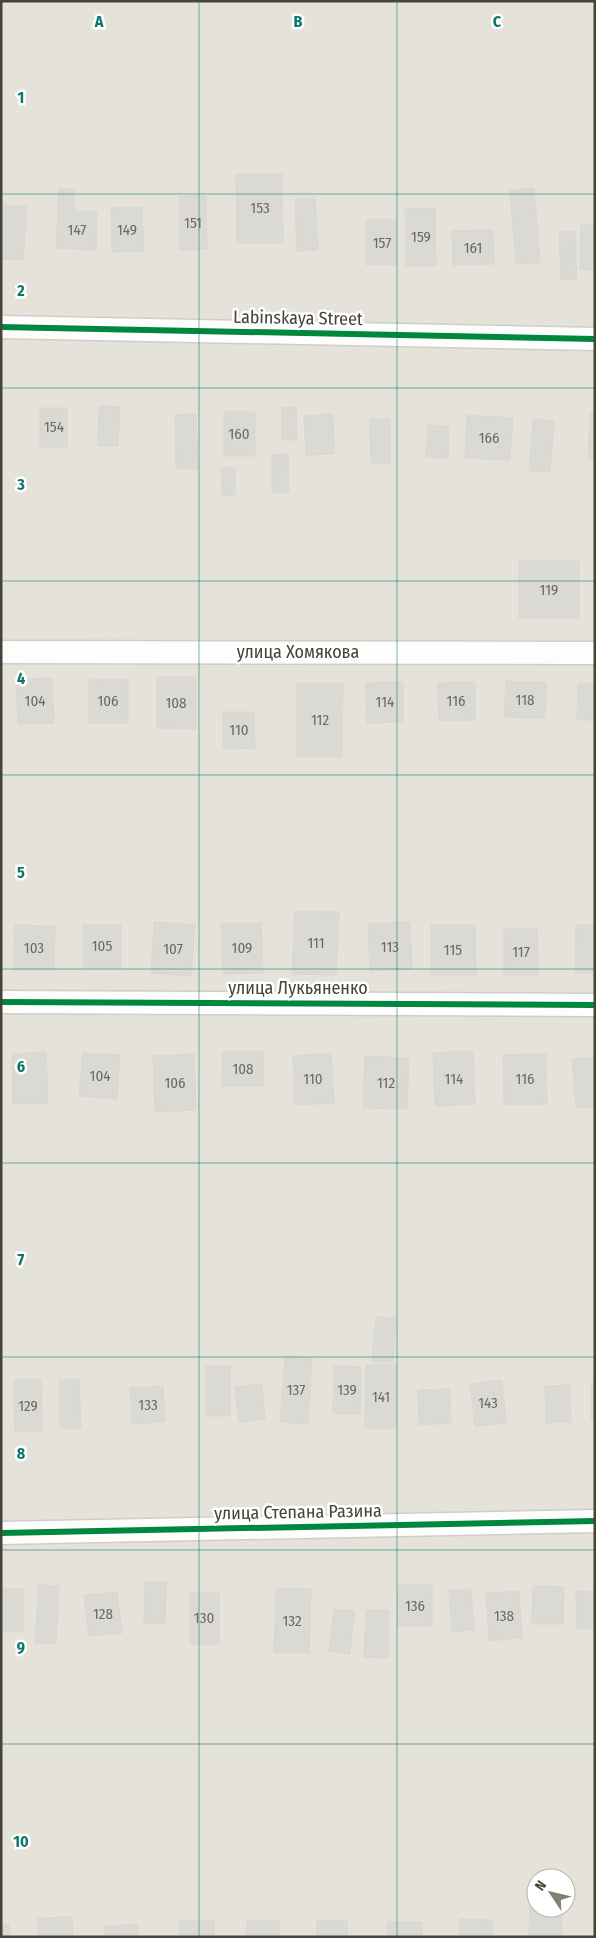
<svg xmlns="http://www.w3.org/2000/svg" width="596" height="1938" font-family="'Fira Sans Condensed',sans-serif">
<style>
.residential{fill:#e4e2d9;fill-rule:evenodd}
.building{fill:#dad9d4;stroke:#d8d7d1}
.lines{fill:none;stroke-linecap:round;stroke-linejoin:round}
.street-casing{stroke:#cecec9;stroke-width:25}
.street{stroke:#fdfdfc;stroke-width:22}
.cycleway-casing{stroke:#fff;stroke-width:9}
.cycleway{stroke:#00873e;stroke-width:6}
.grid{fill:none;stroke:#0f766e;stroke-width:1;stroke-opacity:0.55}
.labels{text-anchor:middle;stroke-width:5;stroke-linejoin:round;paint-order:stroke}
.number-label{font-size:15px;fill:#6c695f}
.street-label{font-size:18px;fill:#464337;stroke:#fff}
.grid-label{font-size:16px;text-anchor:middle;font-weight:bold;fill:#0f766e;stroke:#fff;stroke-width:5;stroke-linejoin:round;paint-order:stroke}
</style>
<rect width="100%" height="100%" fill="#f0f0eb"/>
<path class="residential" d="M1,1H595V1937H1ZM536,1878H566V1908H536Z"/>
<g class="building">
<path d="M236,174H282L283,243H237Z"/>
<path d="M534,188L540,262L516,264L510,190Z"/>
<path d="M59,189H75L74,212H97L96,250L56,248Z"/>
<path d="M179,196H206L207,249L179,250Z"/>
<path d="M295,199H315L318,250L297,251Z"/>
<path d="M1,205L27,207L23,260L1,259Z"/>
<path d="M142,207L144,251L112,252L111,208Z"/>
<path d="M435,208L436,266H406L405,209Z"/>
<rect x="366" y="220" width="31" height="45"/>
<path d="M581,225H595V270H580Z"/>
<path d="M493,230L494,264L453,265L452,231Z"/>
<path d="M575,231L577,279L561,280L559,232Z"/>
<path d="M99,406L120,407L118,446H98Z"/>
<path d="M282,407H296L297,440H282Z"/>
<rect x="40" y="408" width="27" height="39"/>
<rect x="224" y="412" width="31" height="44"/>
<path d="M590,413H595V460H588Z"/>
<path d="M196,414L198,469H176L175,415Z"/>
<path d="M333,414L334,454L306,455L304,416Z"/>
<path d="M467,415L513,418L510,460L465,458Z"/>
<path d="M370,419H390V463H371Z"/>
<path d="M533,419L554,421L550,472L529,471Z"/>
<path d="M428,425L449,426L448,458L426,457Z"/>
<path d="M288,454L289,493H272V455Z"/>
<path d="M221,468H235V495L222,496Z"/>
<rect x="519" y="561" width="60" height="57"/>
<path d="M157,677H196V729L157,728Z"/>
<path d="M52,678L54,723L18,724L16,680Z"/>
<path d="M128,679V723H89V680Z"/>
<path d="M506,681L546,683L545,718L504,717Z"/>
<path d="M403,682V722L367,723L366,683Z"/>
<path d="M475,682V720L439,721L438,683Z"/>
<path d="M297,683H343L342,757H297Z"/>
<path d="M578,684H595V720H577Z"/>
<path d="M223,712H254L255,748L223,749Z"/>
<path d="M295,911L339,912L336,975L292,974Z"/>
<path d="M154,922L195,925L191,976L151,973Z"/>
<path d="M410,922L412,969L370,971L368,924Z"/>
<path d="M261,923L263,973L223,974L221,924Z"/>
<path d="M15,925L55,926L54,970H14Z"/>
<rect x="83" y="925" width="38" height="43"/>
<path d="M431,925H475L476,975H431Z"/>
<path d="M576,925H595V973H575Z"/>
<path d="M504,929H537L538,975H504Z"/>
<path d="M473,1051L475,1104L435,1106L433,1053Z"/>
<path d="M46,1052L48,1103L13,1104L12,1054Z"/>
<path d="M223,1052H264L263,1086H222Z"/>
<path d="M83,1053L120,1055L117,1099L79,1096Z"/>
<path d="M331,1053L334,1103L295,1105L293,1056Z"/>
<path d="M194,1054L196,1110L155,1112L153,1056Z"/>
<path d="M546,1054L547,1104L504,1105L503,1055Z"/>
<path d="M365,1056L409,1058L407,1109L363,1108Z"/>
<path d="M595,1057V1107L576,1108L572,1059Z"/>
<path d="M376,1317L396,1318L393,1362L372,1361Z"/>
<path d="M285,1356L312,1358L308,1424L280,1422Z"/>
<path d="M366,1365H396V1428H365Z"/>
<rect x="206" y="1366" width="24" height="50"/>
<path d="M334,1366L361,1367L360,1414L333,1413Z"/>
<path d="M41,1379L42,1431H15L14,1380Z"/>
<path d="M79,1379L81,1428H60L59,1380Z"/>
<path d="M502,1380L506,1423L475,1426L470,1384Z"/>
<rect x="591" y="1383" width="4" height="36"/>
<path d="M262,1384L265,1419L239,1422L235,1387Z"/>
<path d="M570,1385L571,1422L546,1423L545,1386Z"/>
<path d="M163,1386L165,1422L132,1424L130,1388Z"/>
<path d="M450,1389L451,1423L419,1425L418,1390Z"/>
<path d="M145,1582H166L165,1624L144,1623Z"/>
<path d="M39,1585L59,1586L56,1644L35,1643Z"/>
<path d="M398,1585H432V1626H397Z"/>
<path d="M533,1586L564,1587L563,1624H532Z"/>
<path d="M276,1588L311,1589L309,1653L274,1652Z"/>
<rect x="1" y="1589" width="22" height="42"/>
<path d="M471,1589L474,1630L452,1632L449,1591Z"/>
<path d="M519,1591L522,1638L489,1641L486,1593Z"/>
<path d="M576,1591H595V1628L577,1629Z"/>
<path d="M117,1592L122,1633L89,1636L84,1595Z"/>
<rect x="190" y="1593" width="29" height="51"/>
<path d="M334,1609L354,1611L350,1654L329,1651Z"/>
<path d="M366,1610H389L388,1658L364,1657Z"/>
<path d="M530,1895H536V1908H562L561,1937H529Z"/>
<path d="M72,1917L73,1937H38V1918Z"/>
<path d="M459,1919L493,1920V1937H459Z"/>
<path d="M317,1920L347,1921V1937H317Z"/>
<rect x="179" y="1921" width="35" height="16"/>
<rect x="247" y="1921" width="32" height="16"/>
<rect x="388" y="1922" width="34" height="15"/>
<path d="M138,1924L139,1937H105L104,1927Z"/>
<rect x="1" y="1925" width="8" height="12"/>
</g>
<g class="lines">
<defs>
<g id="street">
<path d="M1,327L595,339"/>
<path d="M1,652L595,653"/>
<path d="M1,1002L595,1005"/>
<path d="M1,1533L595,1521"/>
</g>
</defs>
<use href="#street" class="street-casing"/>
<use href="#street" class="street"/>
<defs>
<g id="cycleway">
<path d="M1,327L595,339"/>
<path d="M1,1002L595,1005"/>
<path d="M1,1533L595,1521"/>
</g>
</defs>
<use href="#cycleway" class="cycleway-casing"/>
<use href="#cycleway" class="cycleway"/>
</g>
<path class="grid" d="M199,1V1937M397,1V1937M1,194H595M1,388H595M1,581H595M1,775H595M1,969H595M1,1163H595M1,1357H595M1,1550H595M1,1744H595"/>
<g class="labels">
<g class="number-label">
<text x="260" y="213">153</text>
<text x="193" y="228">151</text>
<text x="77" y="235">147</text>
<text x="127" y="235">149</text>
<text x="421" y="242">159</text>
<text x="382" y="248">157</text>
<text x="473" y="253">161</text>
<text x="54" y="432">154</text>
<text x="239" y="439">160</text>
<text x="489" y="443">166</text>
<text x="549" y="595">119</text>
<text x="525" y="705">118</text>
<text x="35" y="706">104</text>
<text x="108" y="706">106</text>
<text x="456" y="706">116</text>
<text x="385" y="707">114</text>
<text x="176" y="708">108</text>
<text x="320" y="725">112</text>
<text x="239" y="735">110</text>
<text x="316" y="948">111</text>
<text x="102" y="951">105</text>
<text x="390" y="952">113</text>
<text x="34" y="953">103</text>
<text x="242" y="953">109</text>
<text x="173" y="954">107</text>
<text x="453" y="955">115</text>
<text x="521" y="957">117</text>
<text x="243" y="1074">108</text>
<text x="100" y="1081">104</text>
<text x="313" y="1084">110</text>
<text x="454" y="1084">114</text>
<text x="525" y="1084">116</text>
<text x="175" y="1088">106</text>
<text x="386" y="1088">112</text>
<text x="296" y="1395">137</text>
<text x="347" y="1395">139</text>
<text x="381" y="1402">141</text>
<text x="488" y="1408">143</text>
<text x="148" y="1410">133</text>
<text x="28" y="1411">129</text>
<text x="415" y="1611">136</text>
<text x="103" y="1619">128</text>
<text x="504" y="1621">138</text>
<text x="204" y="1623">130</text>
<text x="292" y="1626">132</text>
</g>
<g class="street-label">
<text transform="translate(298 318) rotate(1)" y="6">Labinskaya Street</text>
<text x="298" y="658">улица Хомякова</text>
<text x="298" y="994">улица Лукьяненко</text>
<text transform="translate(298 1512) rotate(-1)" y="6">улица Степана Разина</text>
</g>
</g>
<g class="grid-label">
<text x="99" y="27">A</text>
<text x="298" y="27">B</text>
<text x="497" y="27">C</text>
<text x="21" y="103">1</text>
<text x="21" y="296">2</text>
<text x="21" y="490">3</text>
<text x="21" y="684">4</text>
<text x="21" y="878">5</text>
<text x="21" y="1072">6</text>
<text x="21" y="1265">7</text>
<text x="21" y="1459">8</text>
<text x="21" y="1653">9</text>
<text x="21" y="1847">10</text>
</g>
<rect width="596" height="1938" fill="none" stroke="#464337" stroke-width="5"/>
<g transform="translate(551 1893) rotate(305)"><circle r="24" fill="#ffffff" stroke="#b5b4af"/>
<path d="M0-4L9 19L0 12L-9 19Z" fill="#828076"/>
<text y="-8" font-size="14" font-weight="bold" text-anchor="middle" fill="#464337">N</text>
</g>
</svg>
